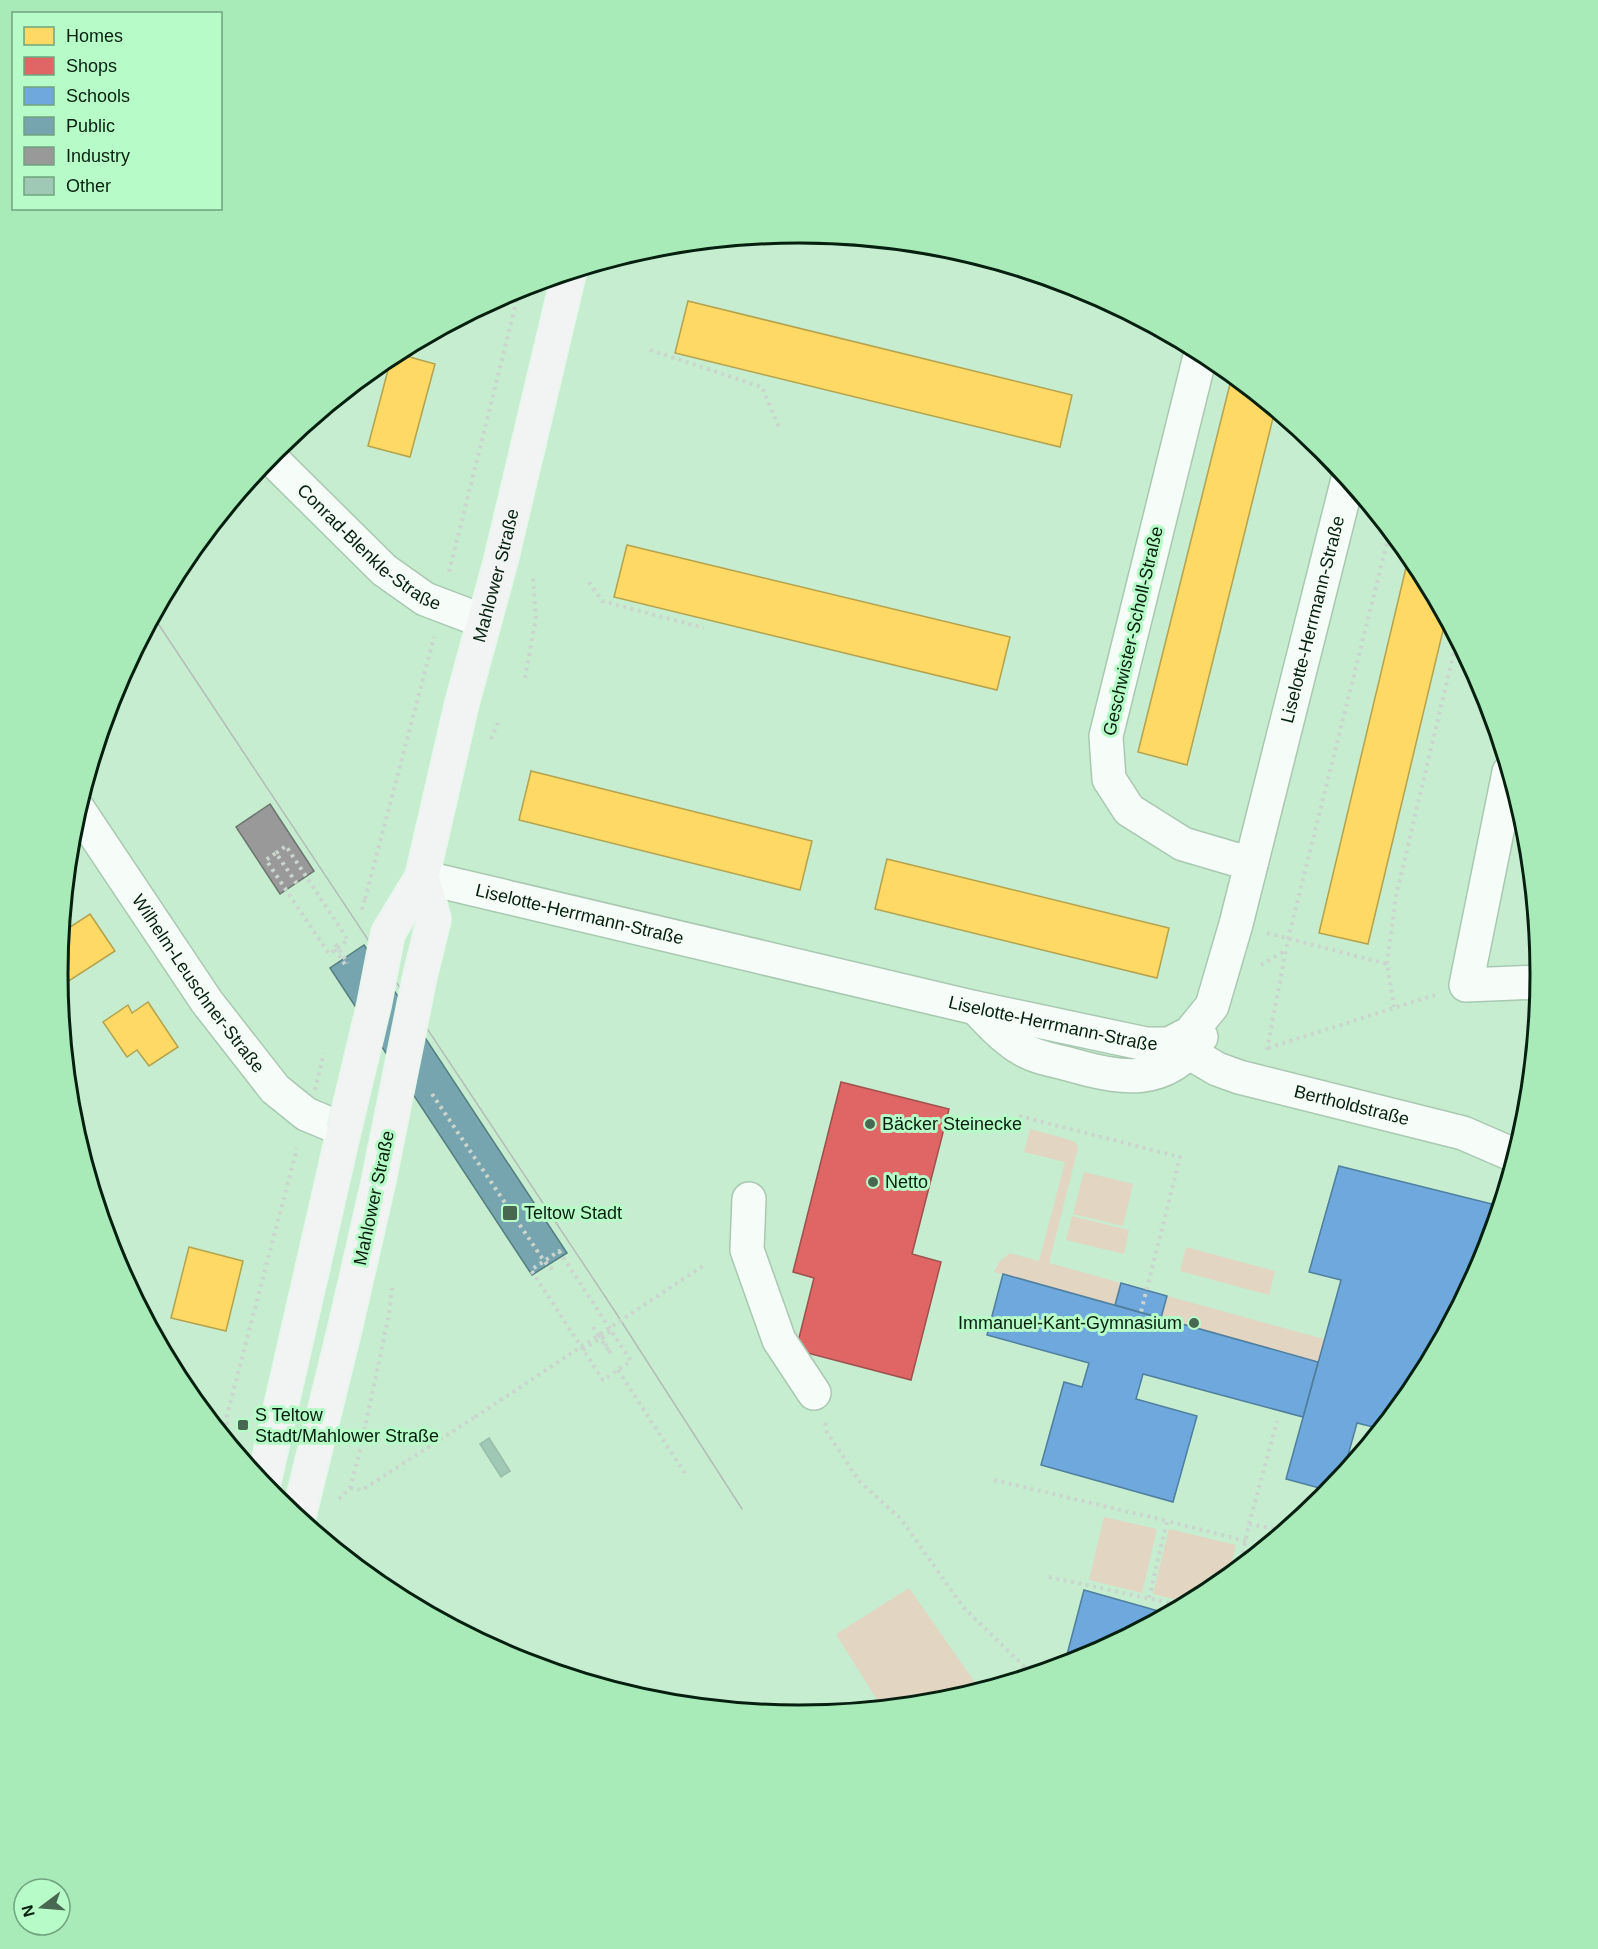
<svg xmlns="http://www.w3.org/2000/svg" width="1598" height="1949" font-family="Helvetica,sans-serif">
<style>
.green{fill:#e2d5c2}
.homes{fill:#ffd966;stroke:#b4a24c;stroke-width:1.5}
.shops{fill:#e06666;stroke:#9e514c;stroke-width:1.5}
.schools{fill:#6fa8dc;stroke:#4f7f9e;stroke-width:1.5}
.public{fill:#76a5af;stroke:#547d7f;stroke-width:1.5}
.industry{fill:#999;stroke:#6d756f;stroke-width:1.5}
.building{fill:#a0c9b5;stroke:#98bcaa;stroke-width:1.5}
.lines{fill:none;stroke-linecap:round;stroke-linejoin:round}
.minor-casing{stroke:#a9c8b1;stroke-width:36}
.major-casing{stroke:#e5f7ea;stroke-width:36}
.path{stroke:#cad6cd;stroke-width:4;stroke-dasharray:3 4.5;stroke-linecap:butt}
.minor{stroke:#f6fcf8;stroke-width:33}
.major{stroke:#f2f3f3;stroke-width:33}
.tram{stroke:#b3bdb6;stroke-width:1.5}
.major-bridge-casing{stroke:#e5f7ea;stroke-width:36;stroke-linecap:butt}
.path-bridge{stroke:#cad6cd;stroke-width:4;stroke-dasharray:3 4.5;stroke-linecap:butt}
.major-bridge{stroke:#f2f3f3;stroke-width:33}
.poi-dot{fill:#496852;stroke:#b7fcc8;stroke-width:2}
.labels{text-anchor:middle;stroke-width:6;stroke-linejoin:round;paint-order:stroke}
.street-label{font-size:18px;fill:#05200e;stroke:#b7fcc8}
.poi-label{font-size:18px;fill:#05200e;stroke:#b7fcc8;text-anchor:start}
.rim{fill:none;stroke:#05200e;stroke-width:3}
</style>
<rect width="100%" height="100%" fill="#c6edd0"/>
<g class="green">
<path d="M1030,1129L1070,1140L1076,1143L1078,1148L1049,1263L1121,1283L1115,1305L994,1272L1000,1261L1010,1253L1039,1261L1065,1162L1024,1152Z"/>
<path d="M1084,1172L1133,1184L1123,1226L1073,1214Z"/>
<path d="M1072,1216L1129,1230L1124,1254L1066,1240Z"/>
<path d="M1186,1247L1275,1271L1269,1295L1180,1271Z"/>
<path d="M1167,1296L1324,1339L1318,1362L1161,1318Z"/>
<path d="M1104,1517L1157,1529L1142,1593L1089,1580Z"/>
<path d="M1169,1529L1236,1545L1228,1578L1211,1592L1190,1603L1153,1594Z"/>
<path d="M909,1588L981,1691L943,1702L882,1708L836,1634Z"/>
</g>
<g class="homes">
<path d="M688,301L1072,395L1060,447L675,353Z"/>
<path d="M395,353L435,364L410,457L368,446L392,355Z"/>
<path d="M1232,376L1275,410L1187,765L1138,752Z"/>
<path d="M627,545L1010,637L997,690L614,597Z"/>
<path d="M1409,555L1416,563L1446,618L1368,944L1319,933Z"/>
<path d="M531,771L812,841L800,890L519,820Z"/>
<path d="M887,859L1169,928L1157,978L875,909Z"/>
<path d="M90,914L115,951L58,988L57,974L61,933Z"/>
<path d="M148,1002L178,1047L149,1066L137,1050L127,1057L103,1022L128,1005L132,1013Z"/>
<path d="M113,1237L125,1255L116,1262L108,1241Z"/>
<path d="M189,1247L243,1261L226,1331L171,1318Z"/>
</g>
<path class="shops" d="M841,1082L949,1109L912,1254L941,1262L911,1380L796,1350L814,1278L793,1272Z"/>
<g class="schools">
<path d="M1339,1166L1500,1206L1484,1259L1416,1387L1381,1429L1357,1423L1342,1477L1330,1491L1286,1479L1341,1280L1309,1272Z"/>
<path d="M1003,1274L1318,1362L1303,1417L1143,1374L1136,1399L1197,1416L1173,1502L1041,1465L1064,1382L1082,1387L1089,1363L987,1335Z"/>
<path d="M1121,1283L1167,1296L1161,1318L1115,1305Z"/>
<path d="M1084,1590L1169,1614L1083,1660L1064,1666Z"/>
</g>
<path class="public" d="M364,945L567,1253L532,1275L330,968Z"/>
<path class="industry" d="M270,804L314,871L280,894L236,827Z"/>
<path class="building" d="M489,1438L510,1471L501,1477L480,1444Z"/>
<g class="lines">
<defs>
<g id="minor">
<path d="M1201,352L1106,736L1109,779L1129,810L1183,844L1251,864"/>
<path id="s1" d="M269,456L384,570L425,599L483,621"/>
<path d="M1509,772L1466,985L1540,982"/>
<path id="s2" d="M78,809L207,1002L275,1089L306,1114L344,1130"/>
<path id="s3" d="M422,877L976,1008L1146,1044H1169L1190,1033L1212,1006L1236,924L1348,479"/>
<path d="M976,1008C990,1023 1003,1037 1020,1048C1034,1057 1053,1060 1068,1064C1121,1079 1166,1088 1201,1037"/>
<path id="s4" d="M1190,1053L1217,1069L1239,1077L1463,1133L1516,1156"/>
<path d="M749,1199L747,1250L779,1340L814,1393"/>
</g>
<g id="major">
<path id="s5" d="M388,933L422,877L462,703L501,560L569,273"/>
<path d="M420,976L434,919L422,877"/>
<path d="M263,1485L344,1130"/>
<path d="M298,1519L345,1328L378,1184"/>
</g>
</defs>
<use href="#minor" class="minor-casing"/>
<use href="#major" class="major-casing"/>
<g class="path">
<path d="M650,350L762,387L780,430"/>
<path d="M1388,537L1397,539"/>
<path d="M449,572L520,287"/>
<path d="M589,582L602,601L704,628"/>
<path d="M525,678L536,618L533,577"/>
<path d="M491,739L498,723"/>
<path d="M276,853L286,846L348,940L329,954L266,860L276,853L297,884"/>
<path d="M365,899L434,637"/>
<path d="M1267,933L1387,964L1394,1007"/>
<path d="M335,944L348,963"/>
<path d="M335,949L346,966"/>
<path d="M1387,964L1396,896L1457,639"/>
<path d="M1261,965L1286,950"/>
<path d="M1268,1048L1435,995"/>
<path d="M1267,1050L1288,939L1390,531"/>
<path d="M432,1094L544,1261L555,1272"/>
<path d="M1019,1116L1180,1157L1141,1312"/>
<path d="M559,1251L631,1361L603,1380L531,1270Z"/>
<path d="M593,1327L598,1335"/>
<path d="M602,1337L611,1354"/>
<path d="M583,1350L611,1331"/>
<path d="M618,1370L686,1475"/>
<path d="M825,1423L827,1432L859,1481L901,1519L963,1607L1033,1675"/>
<path d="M226,1440L227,1415L297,1148"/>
<path d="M994,1480L1167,1521"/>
<path d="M350,1488L362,1490L475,1417"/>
<path d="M339,1499L350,1488L360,1451L389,1314L392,1288"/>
<path d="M1249,1524L1277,1421"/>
<path d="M1240,1568L1249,1524L1285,1531"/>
<path d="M1049,1577L1184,1606"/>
<path d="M1149,1598L1167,1521L1246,1541"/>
</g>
<use href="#minor" class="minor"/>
<use href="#major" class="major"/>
<path class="tram" d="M153,616L614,1310L742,1509"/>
<defs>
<g id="major-bridge">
<path d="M344,1130L374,1005L388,933"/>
<path d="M378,1184L420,976"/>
</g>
</defs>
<use href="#major-bridge" class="major-bridge-casing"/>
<g class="path-bridge">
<path d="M362,910L365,899"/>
<path d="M315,1090L324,1053"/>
<path d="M598,1335L611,1354"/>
<path d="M475,1417L706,1264"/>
</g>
<use href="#major-bridge" class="major-bridge"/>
</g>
<g class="poi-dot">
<circle cx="870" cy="1124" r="6"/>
<circle cx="873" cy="1182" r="6"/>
<rect x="502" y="1205" width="16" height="16" rx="3"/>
<circle cx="1194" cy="1323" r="6"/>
<rect x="237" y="1419" width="12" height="12" rx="3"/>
</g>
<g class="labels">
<g class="street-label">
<text dy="6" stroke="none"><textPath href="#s1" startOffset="136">Conrad-Blenkle-Straße</textPath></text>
<text dy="6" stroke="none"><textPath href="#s5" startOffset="376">Mahlower Straße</textPath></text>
<text dy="6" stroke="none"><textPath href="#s3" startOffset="1224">Liselotte-Herrmann-Straße</textPath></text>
<text transform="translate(1133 631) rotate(-77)" y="6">Geschwister-Scholl-Straße</text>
<text dy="6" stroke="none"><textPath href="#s3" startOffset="162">Liselotte-Herrmann-Straße</textPath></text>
<text dy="6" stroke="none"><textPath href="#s2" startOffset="212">Wilhelm-Leuschner-Straße</textPath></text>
<text dy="6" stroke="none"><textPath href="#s3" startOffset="648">Liselotte-Herrmann-Straße</textPath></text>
<text dy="6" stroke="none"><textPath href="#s4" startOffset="171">Bertholdstraße</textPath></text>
<text transform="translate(374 1198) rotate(-78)" y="6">Mahlower Straße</text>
</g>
<g class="poi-label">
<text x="882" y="1130">Bäcker Steinecke</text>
<text x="885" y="1188">Netto</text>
<text x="524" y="1219">Teltow Stadt</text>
<text x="1182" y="1329" text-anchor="end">Immanuel-Kant-Gymnasium</text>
<text x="255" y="1421">S Teltow<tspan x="255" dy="21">Stadt/Mahlower Straße</tspan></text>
</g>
</g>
<path d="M0 0H1598V1949H0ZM68 974a731 731 0 1 1 1462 0a731 731 0 1 1-1462 0Z" fill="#a9eab9" fill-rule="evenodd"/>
<path class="rim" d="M68 974a731 731 0 1 1 1462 0a731 731 0 1 1-1462 0Z"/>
<rect x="12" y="12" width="210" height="198" fill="#b7fcc8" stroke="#70a47e" stroke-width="1.5"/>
<rect x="24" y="27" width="30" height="18" fill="#ffd966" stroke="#70a47e" stroke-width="1.5"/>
<text x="66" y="42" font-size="18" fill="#05200e">Homes</text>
<rect x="24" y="57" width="30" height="18" fill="#e06666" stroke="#70a47e" stroke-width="1.5"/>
<text x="66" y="72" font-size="18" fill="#05200e">Shops</text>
<rect x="24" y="87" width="30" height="18" fill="#6fa8dc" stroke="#70a47e" stroke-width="1.5"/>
<text x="66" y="102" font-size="18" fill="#05200e">Schools</text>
<rect x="24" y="117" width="30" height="18" fill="#76a5af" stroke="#70a47e" stroke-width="1.5"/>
<text x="66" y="132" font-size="18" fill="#05200e">Public</text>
<rect x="24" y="147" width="30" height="18" fill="#999999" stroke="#70a47e" stroke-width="1.5"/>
<text x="66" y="162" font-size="18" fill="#05200e">Industry</text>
<rect x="24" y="177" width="30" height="18" fill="#a0c9b5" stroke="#70a47e" stroke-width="1.5"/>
<text x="66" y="192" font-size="18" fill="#05200e">Other</text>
<g transform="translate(42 1907) rotate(254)"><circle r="28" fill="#b7fcc8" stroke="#70a47e" stroke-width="1.5"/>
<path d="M0-4.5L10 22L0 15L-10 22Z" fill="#496852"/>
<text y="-9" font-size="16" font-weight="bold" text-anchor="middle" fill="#05200e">N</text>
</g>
</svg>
